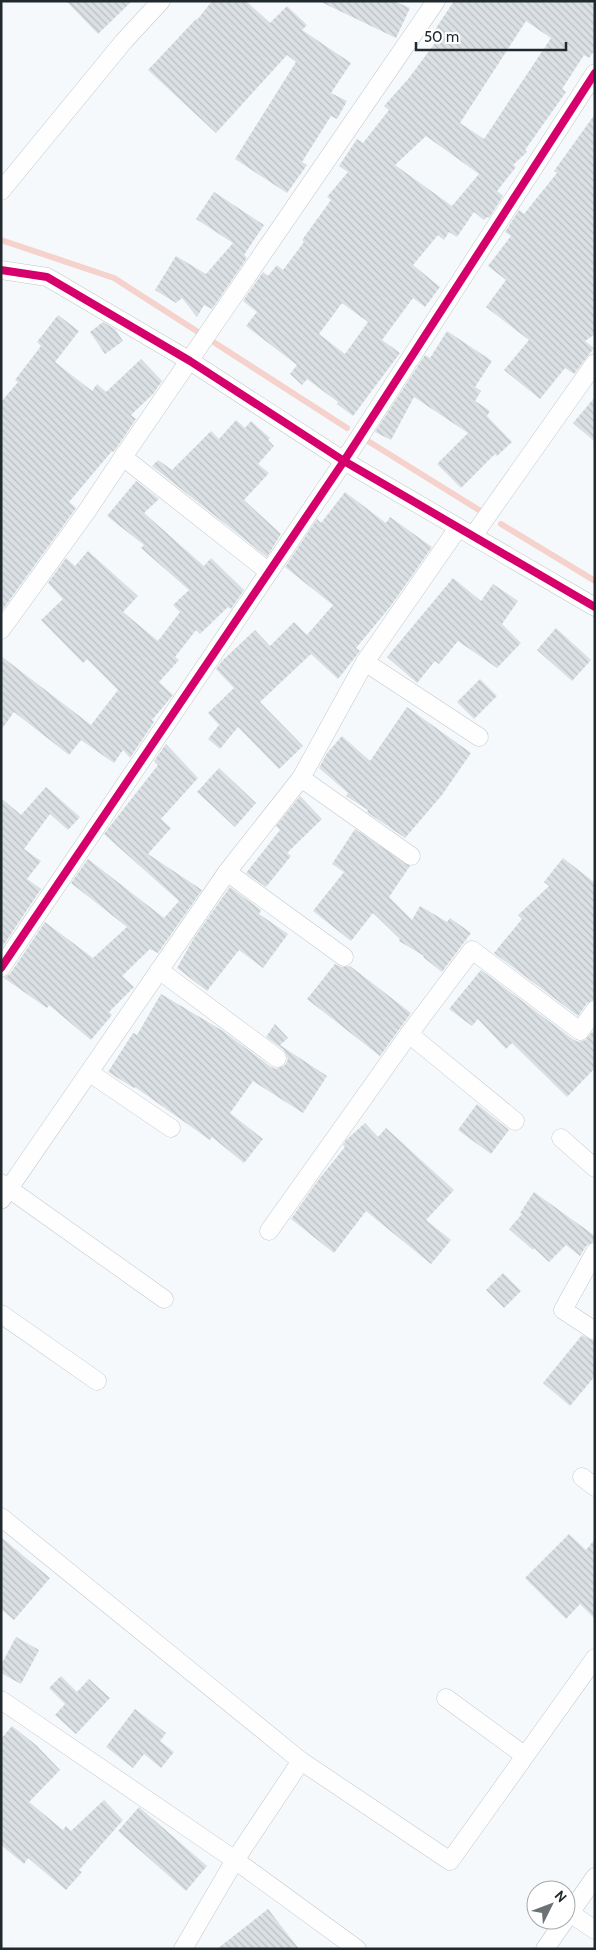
<svg xmlns="http://www.w3.org/2000/svg" width="596" height="1950" font-family="Cabin,sans-serif">
<style>
.lines{fill:none;stroke-linecap:round;stroke-linejoin:round}
.stream{stroke:#f5d2cc;stroke-width:6}
.building{fill:url(#building-back-hatch);fill-rule:evenodd}
.minor-casing{stroke:#c2c8cc;stroke-width:19}
.minor{stroke:#fefeff;stroke-width:18}
.cycleway-casing{stroke:#fff;stroke-width:11}
.cycleway{stroke:#d6006c;stroke-width:8}
</style>
<defs>
<pattern id="building-back-hatch" width="6" height="6" patternUnits="userSpaceOnUse" patternTransform="scale(1.25)"><rect width="6" height="6" fill="#dae0e3"/><path d="M-1 5l2 2M0 0l6 6M5-1l2 2" fill="none" stroke="#bbc0c3"/></pattern>
</defs>
<rect width="100%" height="100%" fill="#f5f9fc"/>
<g class="lines">
<g class="stream">
<path d="M1,240L114,278L198,332"/>
<path d="M215,343L347,428"/>
<path d="M368,441L479,510"/>
<path d="M501,524L595,581"/>
</g>
</g>
<g class="building">
<path d="M66,1H132L98,34Z"/>
<path d="M212,1H246L270,23L287,6L307,25L302,30L351,63L331,93L347,101L337,119L331,116L302,162L307,165L287,193L235,159L296,62L287,55L216,133L148,70L196,19L197,20Z"/>
<path d="M319,1H394L410,8L396,38Z"/>
<path d="M454,1H595V50L589,58L584,55L562,89L566,92L525,150L527,152L513,165L516,167L497,191L503,196L489,218L487,217L484,220L474,212L457,237L449,232L444,240L438,235L413,265L440,287L425,307L413,298L382,340L400,353L353,416L337,404L338,402L307,379L302,385L290,374L297,365L246,326L257,312L243,301L263,272L268,276L277,265L283,270L304,242L302,240L331,200L327,197L348,172L339,166L357,139L363,143L389,110L384,106L409,78L441,35L434,31ZM526,21L551,38L484,139L460,123ZM426,136L479,174L452,206L395,165ZM342,303L368,322L345,354L319,334Z"/>
<path d="M595,114V334L585,341L594,348L574,374L565,368L540,399L504,370L529,340L486,307L506,280L488,266L511,236L505,232L519,210L524,214L557,173L554,171Z"/>
<path d="M214,192L264,225L244,255L247,258L212,309L204,305L197,317L182,298L176,303L155,290L176,256L206,274L233,243L196,219Z"/>
<path d="M58,315L79,331L55,362L92,391L97,384L106,392L141,359L162,381L153,394L131,415L136,419L115,450L113,452L112,451L69,502L76,508L1,612V402L18,382L15,380L41,346L37,342Z"/>
<path d="M103,322L115,329L123,341L105,354L90,332Z"/>
<path d="M447,331L492,361L475,387L481,391L475,401L490,411L487,416L512,442L497,456L495,454L461,488L437,464L468,433L414,397L391,440L375,432L425,355L430,358Z"/>
<path d="M595,397V442L573,423Z"/>
<path d="M236,420L245,428L251,421L270,438L268,440L274,446L258,464L269,473L244,500L281,534L267,557L152,466L158,460L172,470L211,431L219,439Z"/>
<path d="M136,481L159,499L144,513L204,566L211,558L244,590L231,609L228,607L200,634L196,630L175,657L179,660L159,682L173,695L152,720L154,722L130,758L123,750L114,763L81,740L69,755L14,712L1,730V656L91,725L98,716L118,690L87,659L83,663L41,620L63,599L48,583L66,558L75,566L88,551L138,596L123,612L158,641L180,612L173,605L189,590L141,548L144,545L107,516Z"/>
<path d="M345,492L386,523L390,517L432,547L390,607L356,648L360,651L338,679L311,654L260,702L303,746L279,769L238,727L220,749L208,739L219,725L208,713L234,688L216,669L222,661L255,630L270,646L294,622L307,635L333,605L285,567L317,519L321,523Z"/>
<path d="M453,578L481,601L493,584L518,601L502,624L521,643L497,668L458,641L439,664L435,661L417,683L387,657Z"/>
<path d="M556,628L591,660L572,681L537,650Z"/>
<path d="M480,679L497,696L474,719L457,702Z"/>
<path d="M407,707L471,753L442,795L405,838L367,812L368,810L346,796L348,793L319,768L327,753L342,736L370,761Z"/>
<path d="M166,744L198,778L161,819L171,828L148,854L202,890L158,953L150,949L122,976L134,987L109,1012L112,1015L91,1040L49,1005L47,1008L4,978L10,974L45,922L93,958L127,927L71,883L88,859L164,918L179,901L104,834L158,765L154,761Z"/>
<path d="M219,768L256,803L235,827L197,792Z"/>
<path d="M46,787L80,817L68,830L50,814L24,849L41,861L27,879L41,889L1,949V798L21,815Z"/>
<path d="M300,796L322,819L287,853L291,856L266,887L246,873L280,830L276,826Z"/>
<path d="M355,829L410,866L389,897L412,920L420,906L447,922L450,918L471,933L442,972L423,957L424,956L399,941L400,939L373,913L351,941L313,911L344,872L332,864Z"/>
<path d="M563,858L595,883V1000L587,1003L578,1016L494,953L522,919L518,915L549,886L544,882Z"/>
<path d="M230,887L261,910L259,914L288,934L263,968L239,950L207,991L177,968L194,938Z"/>
<path d="M335,964L342,967L350,966L411,1013L380,1056L307,999Z"/>
<path d="M481,970L574,1040L579,1042L585,1040L595,1029V1068L567,1097L512,1043L506,1049L478,1019L472,1026L449,1009Z"/>
<path d="M161,994L223,1031L271,1067L276,1069L285,1065L288,1059L284,1050L266,1037L275,1024L288,1038L280,1045L327,1076L303,1113L253,1081L230,1113L263,1139L244,1163L212,1137L210,1140L135,1087L134,1088L108,1072L133,1033L137,1035Z"/>
<path d="M477,1104L509,1130L491,1154L458,1130Z"/>
<path d="M365,1123L378,1137L386,1128L454,1190L426,1220L451,1240L431,1264L366,1211L334,1253L291,1219L319,1179L345,1147L343,1145L346,1140Z"/>
<path d="M534,1192L595,1236V1241L586,1246L580,1256L566,1245L549,1262L534,1248L533,1250L509,1229L522,1214L520,1213Z"/>
<path d="M503,1273L521,1291L504,1308L486,1290Z"/>
<path d="M582,1335L595,1342V1376L570,1406L543,1383Z"/>
<path d="M569,1534L586,1550L595,1539V1619L580,1604L566,1619L525,1578Z"/>
<path d="M1,1537L50,1578L14,1620L1,1609Z"/>
<path d="M16,1637L39,1650L21,1684L1,1673V1665Z"/>
<path d="M61,1676L77,1692L89,1679L110,1698L76,1734L55,1715L65,1704L49,1688Z"/>
<path d="M135,1709L166,1733L160,1741L174,1752L161,1768L144,1754L133,1768L106,1747Z"/>
<path d="M12,1726L36,1745L60,1770L29,1802L63,1830L66,1826L71,1831L104,1800L123,1820L79,1870L82,1872L66,1890L28,1858L24,1864L1,1845V1739Z"/>
<path d="M139,1807L207,1866L186,1891L118,1831Z"/>
<path d="M268,1909L299,1949H217Z"/>
</g>
<g class="lines">
<defs>
<g id="minor">
<path d="M1,191L124,41L161,1"/>
<path d="M1,270L47,277L190,361L344,461L595,73"/>
<path d="M123,457L269,572"/>
<path d="M473,536L595,363"/>
<path d="M1,630L87,511L123,457L436,1"/>
<path d="M365,662L479,737"/>
<path d="M301,778L411,856"/>
<path d="M227,872L344,957"/>
<path d="M1,968L344,461L595,607"/>
<path d="M159,970L277,1058"/>
<path d="M409,1034L515,1121"/>
<path d="M90,1073L171,1128"/>
<path d="M561,1138L595,1168"/>
<path d="M1,1183L164,1299"/>
<path d="M1,1200L227,872L301,778L365,662L458,528"/>
<path d="M269,1231L409,1034L472,950L580,1031L595,1010"/>
<path d="M595,1252L563,1310L595,1331"/>
<path d="M1,1314L97,1381"/>
<path d="M582,1477L595,1487"/>
<path d="M1,1517L301,1761L235,1860L183,1949"/>
<path d="M446,1698L524,1755"/>
<path d="M1,1700L235,1860L357,1949"/>
<path d="M301,1761L450,1861L595,1658"/>
<path d="M570,1913L595,1930"/>
<path d="M566,1919L595,1877"/>
<path d="M545,1949L565,1920"/>
</g>
</defs>
<use href="#minor" class="minor-casing"/>
<use href="#minor" class="minor"/>
<defs>
<g id="cycleway">
<path d="M1,270L47,277L190,361L344,461L595,73"/>
<path d="M1,968L344,461L595,607"/>
</g>
</defs>
<use href="#cycleway" class="cycleway-casing"/>
<use href="#cycleway" class="cycleway"/>
</g>
<rect width="596" height="1950" fill="none" stroke="#20292d" stroke-width="5"/>
<g transform="translate(551 1905) rotate(48)"><circle r="24" fill="#ffffff" stroke="#a6a9ab"/>
<path d="M0-4L9 19L0 12L-9 19Z" fill="#6b7275"/>
<text y="-8" font-size="14" font-weight="bold" text-anchor="middle" fill="#20292d">N</text>
</g>
<path d="M416 42v8h150v-8" fill="none" stroke="#20292d" stroke-width="2.5"/>
<text x="424" y="42" font-size="15" fill="#20292d" stroke="#ffffff" stroke-width="4" paint-order="stroke">50 m</text>
</svg>
